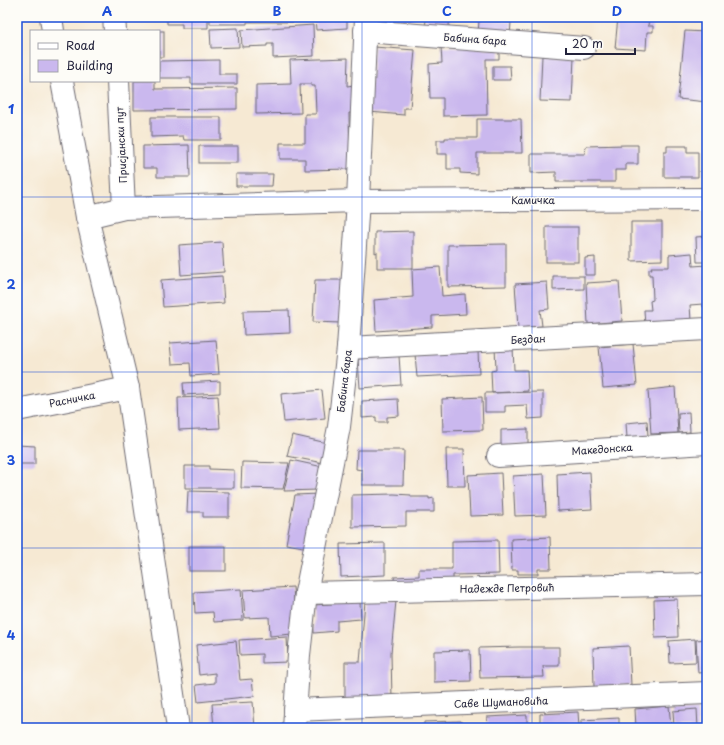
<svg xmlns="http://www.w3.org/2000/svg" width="724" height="745" font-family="'Playpen Sans',sans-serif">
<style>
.building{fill:#cab8ee}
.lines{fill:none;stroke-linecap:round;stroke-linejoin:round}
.minor-casing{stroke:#6c6870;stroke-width:24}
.minor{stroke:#fff;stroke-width:22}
.grid{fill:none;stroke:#1d4ed8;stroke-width:1;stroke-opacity:0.55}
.labels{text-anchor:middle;stroke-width:3;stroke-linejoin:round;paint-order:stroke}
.street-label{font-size:10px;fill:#22223b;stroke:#fdfcf7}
.neatline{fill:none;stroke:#1d4ed8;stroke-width:1.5}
.grid-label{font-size:13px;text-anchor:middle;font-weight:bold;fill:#1d4ed8}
</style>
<rect width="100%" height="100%" fill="#fdfcf7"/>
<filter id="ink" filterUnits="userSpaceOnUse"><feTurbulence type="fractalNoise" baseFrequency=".025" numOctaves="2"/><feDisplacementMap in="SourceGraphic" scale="8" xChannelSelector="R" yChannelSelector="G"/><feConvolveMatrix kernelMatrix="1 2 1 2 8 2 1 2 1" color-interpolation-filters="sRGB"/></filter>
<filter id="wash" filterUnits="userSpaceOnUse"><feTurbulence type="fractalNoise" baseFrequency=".012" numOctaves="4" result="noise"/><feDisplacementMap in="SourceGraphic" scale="16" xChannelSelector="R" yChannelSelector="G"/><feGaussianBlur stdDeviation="0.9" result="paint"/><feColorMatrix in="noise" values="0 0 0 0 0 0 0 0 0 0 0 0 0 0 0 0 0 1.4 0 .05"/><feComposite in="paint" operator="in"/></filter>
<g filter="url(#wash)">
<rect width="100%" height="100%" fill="#f6e9d3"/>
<g id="blocks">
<g class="building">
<path d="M167,17H208V28H182V24H167Z"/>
<path d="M210,17H294V22H247V24H210Z"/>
<path d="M315,17H347V28L316,30Z"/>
<path d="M396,17H413V20L396,18Z"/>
<path d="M428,17H450L448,34L425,32L426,18Z"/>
<path d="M618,17H649L648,26H653V32H647L646,50L615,48Z"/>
<path d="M479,20L511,22L510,37L478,35Z"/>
<path d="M313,25L314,56L273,58V44H267V46L242,47L241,30Z"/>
<path d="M238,28L239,47L211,48L210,29Z"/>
<rect x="159" y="31" width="5" height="26"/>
<path d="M685,31L707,32V102L678,99Z"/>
<path d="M441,46L499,49V59H486L487,115L443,116V98H430L429,64L442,63Z"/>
<path d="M374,47L415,50L410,108H404V115L369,112Z"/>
<path d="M542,56L574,57L572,102L540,101Z"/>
<path d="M348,58L347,86L354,85V113H349L350,169L305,170V159H280V143H305V114H316L315,86H311V84H300L301,113L256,114V85L291,84L290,60Z"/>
<path d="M219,60V74H237V84H191V78H159V61Z"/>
<path d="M493,66H510L511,80H493Z"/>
<path d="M134,81H155V89L237,88V109L134,110Z"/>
<path d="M151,117H221V140H184L183,136L151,137Z"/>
<path d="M477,119H521L522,153H477V174L460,173V169H447V154H437V140H445V138H477Z"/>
<path d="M189,145L190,177H157V168H143V146Z"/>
<path d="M626,145H638V164H626V170H615V182H556V172L531,173V154H585L586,146Z"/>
<rect x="199" y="146" width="39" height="17"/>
<path d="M667,146H687V152H698V177H664V152H667Z"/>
<path d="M236,174H273L272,186H236Z"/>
<path d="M631,222H662V260L631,261Z"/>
<rect x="546" y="227" width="32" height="35"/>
<path d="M413,231V268H377V252L375,253V232Z"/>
<path d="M707,236V262H697L696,237Z"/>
<path d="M222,242L224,272L181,275L179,245Z"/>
<path d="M506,244V286L448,287V245Z"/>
<path d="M692,253L693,266L707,265V307H703V304L690,305L691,321L645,325L644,310H651L650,301L653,300L652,275H649V269H652L651,267H669V255Z"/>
<path d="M595,257V275H585V258Z"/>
<path d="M440,267L442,296L465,294L466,314L432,316V327L376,331L374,300L413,297L412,269Z"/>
<path d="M222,276L224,303L163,307L161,280Z"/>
<path d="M553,276H584V289L553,290Z"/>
<path d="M315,280H342L341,323L313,322Z"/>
<path d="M619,281L622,321L588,324L586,283Z"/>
<path d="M547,282L549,309L540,310L542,326L518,328L515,284Z"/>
<path d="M289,310L290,333L244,335L243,311Z"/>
<path d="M216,340L219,374L191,376L190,363L172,364L170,343Z"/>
<path d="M633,344L637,385L603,388L599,347Z"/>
<path d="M495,347H513L514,370H527L528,391L492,393L491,371L496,370Z"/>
<path d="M478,351L479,374L417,377L415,354Z"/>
<path d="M399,356L401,385L360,388L358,359Z"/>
<path d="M220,381V393L184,395L183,383Z"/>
<path d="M704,384H707V400H706Z"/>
<path d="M675,387L678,433L651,434L648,390Z"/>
<path d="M322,390L325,418L284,422L281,394Z"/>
<path d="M543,392V418L528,419L527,405L505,406V412H485V393Z"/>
<path d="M218,396L220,428L179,430L178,398Z"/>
<path d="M482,397L483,430L443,431L442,399Z"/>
<path d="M398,399L399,416L387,417V422H376V417L362,418V401Z"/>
<path d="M689,412L690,432L679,433L678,413Z"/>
<path d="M647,421L648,436L627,438L626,423Z"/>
<path d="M528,429V445L501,446V430Z"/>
<path d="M292,435L327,443L323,463L287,456Z"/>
<path d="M17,445L35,446V464H17Z"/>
<path d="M446,449H464L465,486H447Z"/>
<path d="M357,450H404L403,485H362V470L356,469Z"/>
<path d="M291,460L323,467L318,490L284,491Z"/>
<path d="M242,462L289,463L283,489L241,488Z"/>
<path d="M185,466H209V469L234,470V488H185Z"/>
<path d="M590,472L592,509L558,511L557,474Z"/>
<path d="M501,473L503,515L470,516L468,475Z"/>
<path d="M544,474L546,515L515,516L513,476Z"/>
<path d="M188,491L229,492V517H203V512H187Z"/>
<path d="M319,494L309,548L286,544L295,495Z"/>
<path d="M352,495L394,494L411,495V497H429V499L434,498V512H406V526L352,527Z"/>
<path d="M550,537L551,569H538V574H518V570H512L511,539Z"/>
<path d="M498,540L499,574L453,575V586L395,587L394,577L419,576V569H452V541Z"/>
<path d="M385,543V575L341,577L340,544Z"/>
<rect x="189" y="546" width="37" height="25"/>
<path d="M293,587L295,616H292V634L270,636L269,617L245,618L243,590Z"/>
<path d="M241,589L243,620L214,622L213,612L195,613L194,592Z"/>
<path d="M677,599L678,637L655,638L654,600Z"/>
<path d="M365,601H396L391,653L392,700L345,701V662H360Z"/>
<path d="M360,602L361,619L337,621V631L314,633L313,605Z"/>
<path d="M287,637L288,662L262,663V654L240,655L239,640Z"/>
<path d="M695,639L696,662L670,663L669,641Z"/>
<path d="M707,639V672L698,673L696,640Z"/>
<path d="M236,641L240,680L252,679L254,696L198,702L196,685L215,683V673L199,675L196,645Z"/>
<path d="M629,646L631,685L594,687L593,648Z"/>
<path d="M519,647H559V666H543L544,677L480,678L479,648Z"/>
<path d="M470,650L471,681L434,682V651Z"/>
<path d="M253,702L255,728H214L212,704Z"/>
<path d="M669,706L671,728H636L635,709Z"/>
<path d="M697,709L698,728H674L673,711Z"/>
<path d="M578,712L579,727L540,728V714Z"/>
<path d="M527,715V728H488L487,717Z"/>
<path d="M619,718V728H581V720Z"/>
<path d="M461,721V728H424V722Z"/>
<path d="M308,726L346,727V728H308Z"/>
</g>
</g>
</g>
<g filter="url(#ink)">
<use href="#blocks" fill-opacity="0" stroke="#6c6870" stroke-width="1"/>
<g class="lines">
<defs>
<g id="minor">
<path d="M51,17L53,31"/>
<path d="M114,17L115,31"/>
<path d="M365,31L584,48"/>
<path d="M62,81L87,217L128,388L178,728"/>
<path d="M118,81L124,208"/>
<path d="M87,217L124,208L358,201L707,199"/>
<path d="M348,348L707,329"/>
<path d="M17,410L128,388"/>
<path d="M498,456L707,443"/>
<path d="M306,593L707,584"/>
<path d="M295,710L707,693"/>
<path d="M294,728L299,655L306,593L339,427L348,348L358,201L366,17"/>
</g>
</defs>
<use href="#minor" class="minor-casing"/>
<use href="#minor" class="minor"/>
</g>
</g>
<path class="grid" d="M192,17V728M362,17V728M532,17V728M17,197H707M17,372H707M17,548H707"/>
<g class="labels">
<g class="street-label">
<text transform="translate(475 39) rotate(4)" y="4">Бабина бара</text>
<text transform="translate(121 145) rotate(-93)" y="4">Присјански пут</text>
<text x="533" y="204">Камичка</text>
<text transform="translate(528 339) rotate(-3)" y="4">Бездан</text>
<text transform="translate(344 381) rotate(-83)" y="4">Бабина бара</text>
<text transform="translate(72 399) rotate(-11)" y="4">Расничка</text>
<text transform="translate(602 449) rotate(-4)" y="4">Македонска</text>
<text transform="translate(507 588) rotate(-1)" y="4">Надежде Петровић</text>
<text transform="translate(501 702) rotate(-2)" y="4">Саве Шумановића</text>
</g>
</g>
<rect width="724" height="745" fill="none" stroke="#fdfcf7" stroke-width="44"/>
<rect x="30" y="30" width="130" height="52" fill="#fdfcf7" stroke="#a5a5ac"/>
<rect x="38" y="43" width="20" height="6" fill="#ffffff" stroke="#a5a5ac"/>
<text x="66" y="50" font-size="12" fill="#22223b">Road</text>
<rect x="38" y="60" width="20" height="12" fill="#cab8ee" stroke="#a5a5ac"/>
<text x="66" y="70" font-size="12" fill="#22223b">Building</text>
<path d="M566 48v6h69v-6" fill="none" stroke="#22223b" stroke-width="2"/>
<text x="572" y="48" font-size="12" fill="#22223b" stroke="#fdfcf7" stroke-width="3" paint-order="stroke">20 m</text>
<rect x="22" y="22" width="680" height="701" class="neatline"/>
<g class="grid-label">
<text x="107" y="16">A</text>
<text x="277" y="16">B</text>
<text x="447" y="16">C</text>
<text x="617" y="16">D</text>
<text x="11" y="114">1</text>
<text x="11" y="289">2</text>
<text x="11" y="465">3</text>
<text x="11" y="640">4</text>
</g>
</svg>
